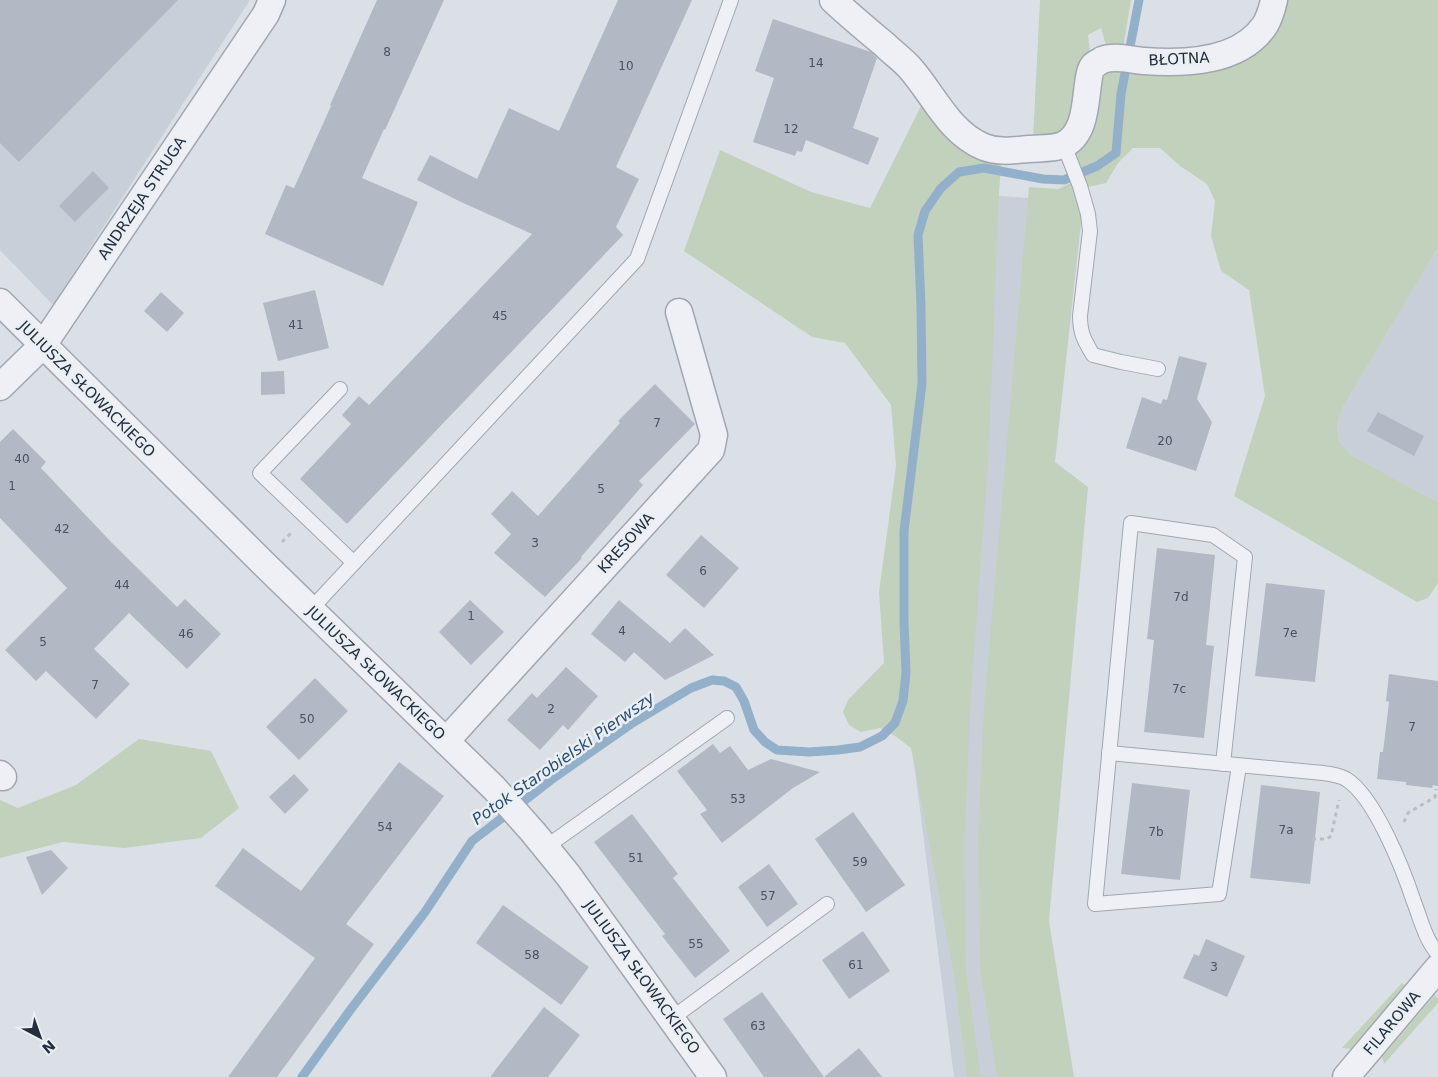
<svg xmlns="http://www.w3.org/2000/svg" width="1438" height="1077" font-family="'DejaVu Sans',sans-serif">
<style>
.built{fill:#c8cfd9}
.green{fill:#c2d1bb}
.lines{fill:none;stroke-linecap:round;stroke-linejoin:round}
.stream{stroke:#92b0ca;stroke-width:9}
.building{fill:#b2b9c4}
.service-casing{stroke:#a0a7b1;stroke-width:16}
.minor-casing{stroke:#a0a7b1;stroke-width:29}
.path{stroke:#b9bec5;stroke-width:3;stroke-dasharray:4 4;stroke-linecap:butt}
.service{stroke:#eef0f5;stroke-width:14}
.minor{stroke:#eef0f5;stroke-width:26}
.labels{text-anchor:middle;stroke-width:5;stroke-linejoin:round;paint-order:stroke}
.number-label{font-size:12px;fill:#485160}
.street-label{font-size:15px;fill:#242e3e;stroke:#eaeff4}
.water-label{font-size:16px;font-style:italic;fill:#2b4f74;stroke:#eaeff4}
</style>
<rect width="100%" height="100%" fill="#dbe0e7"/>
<g class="built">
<path d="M0,0H250L53,305L0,250Z"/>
<path d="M963,193L1066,201L1028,1077H954L914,763Z"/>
<path d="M1438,248V502L1351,455L1339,441L1337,424L1343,407Z"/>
</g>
<g class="green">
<path d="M1040,0H1131L1123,49H1107L1101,28L1088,35L1090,52L1082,59L1070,128L1060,135L1033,139Z"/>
<path d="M1279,0H1438V248L1343,407L1337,424L1339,441L1351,455L1438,502V583L1428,598L1417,602L1234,496L1265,396L1249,290L1221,271L1211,236L1215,201L1207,184L1180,166L1160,148H1133L1118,163L1106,183L1088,187L1075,153L1089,134L1099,86L1105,75L1115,68L1208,69Z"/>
<path d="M925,98L1002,158L999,191L989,450L970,710L965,838L966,972L981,1077H967L954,975L911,748L895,736L880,728L861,732L849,725L843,712L848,700L884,663L879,592L896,466L891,405L845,343L812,337L684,251L720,150L811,192L870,208Z"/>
<path d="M1073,182L1082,214L1055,462L1088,487L1049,921L1074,1077H997L980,968L978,837L984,708L1029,187L1058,189Z"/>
<path d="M139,739L211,751L239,808L201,838L124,848L63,842L0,858V800L18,808L76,785Z"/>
<path d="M1402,983L1407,986L1352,1049L1342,1048Z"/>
<path d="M1435,995L1438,998V1003L1384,1064L1382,1057Z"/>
</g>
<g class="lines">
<path class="stream" d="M302,1077L351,1009L425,912L472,841L555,777L631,724L691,688L712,680L724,681L736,687L744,701L754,730L765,742L777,750L809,752L838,750L860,747L882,736L895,723L903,701L906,673L904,622V531L922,384L921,306L918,235L925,211L941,188L959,172L984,168L1043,179L1064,180L1097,166L1116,153L1121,94L1139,0"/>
</g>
<g class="building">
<path d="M0,0H178L19,162L0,143Z"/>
<path d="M377,0H444L385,130L384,129L362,178L418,202L383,286L265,234L286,185L294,188L331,106L330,105Z"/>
<path d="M618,0H692L616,167L639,179L616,227L623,235L347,524L300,479L351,424L342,415L359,396L369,405L532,234L461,202L417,180L430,155L477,179L509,108L559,131Z"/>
<path d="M773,19L871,52L877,58L853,128L879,138L868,165L806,140L802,152L797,151L795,156L753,142L774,78L755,71Z"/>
<path d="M93,171L109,188L75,222L59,206Z"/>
<path d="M315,290L329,348L278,361L263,303Z"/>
<path d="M161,292L184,313L167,332L144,311Z"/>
<path d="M1179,356L1207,363L1197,399L1212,422L1196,471L1126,448L1142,397L1161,404L1163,399L1167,400Z"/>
<path d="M284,371L285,394L261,395V372Z"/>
<path d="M655,384L695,424L639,481L643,485L581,557L582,558L545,597L494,553L511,534L491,514L512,491L538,516L620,423L618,421Z"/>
<path d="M1378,412L1424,436L1414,456L1367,431Z"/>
<path d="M13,429L46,462L41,468L112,543L177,607L185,599L221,634L187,669L129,613L94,649L130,684L96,719L46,671L36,681L5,650L67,588L0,518V442Z"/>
<path d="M701,535L739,568L704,608L666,575Z"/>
<path d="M1157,548L1215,555L1206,645L1214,646L1204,738L1144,732L1154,640L1147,639Z"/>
<path d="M1266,583L1325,590L1315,682L1255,676Z"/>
<path d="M470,600L504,632L471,665L439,632Z"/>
<path d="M619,600L670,643L685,628L714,655L665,680L634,652L625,662L591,634Z"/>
<path d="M566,667L598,696L568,730L563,725L540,750L507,720L532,693L537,698Z"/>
<path d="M1389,674L1438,681V786L1433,785L1432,788L1406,785V782L1377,779L1380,752H1383L1389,702L1386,701Z"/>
<path d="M315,678L348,711L299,760L266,727Z"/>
<path d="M713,744L720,753L730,746L748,770L771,759L820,772L793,788L722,843L700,814L707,810L677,771Z"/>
<path d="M399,762L444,796L346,924L374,944L277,1077H228L315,958L215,886L243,848L301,891Z"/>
<path d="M294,774L309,790L285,814L269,797Z"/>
<path d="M1132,783L1190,790L1180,880L1121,874Z"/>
<path d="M1261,785L1320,792L1310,884L1250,878Z"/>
<path d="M853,812L905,885L866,912L815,839Z"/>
<path d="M632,814L678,874L673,878L730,951L695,978L662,936L665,934L594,842Z"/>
<path d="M51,850L68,868L42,895L26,857Z"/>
<path d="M769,864L798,904L767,927L738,887Z"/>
<path d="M503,905L589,967L561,1005L476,943Z"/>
<path d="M863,931L890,971L849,999L822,960Z"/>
<path d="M1206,939L1245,956L1227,997L1183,978L1194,954L1199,956Z"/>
<path d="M762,992L792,1033L824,1077H764L723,1019Z"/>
<path d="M544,1007L580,1035L548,1077H490Z"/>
<path d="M859,1048L882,1077H824Z"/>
</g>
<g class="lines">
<defs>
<g id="service">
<path d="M1064,145L1080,186L1088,214L1090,231L1080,316C1080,333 1084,340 1093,355L1121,362L1158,369"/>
<path d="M340,389L260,473L354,563"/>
<path d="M311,609L637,259L731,0"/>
<path d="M1109,753L1323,773C1331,774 1339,775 1346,779C1375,797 1403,869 1414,902C1421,920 1425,939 1438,954"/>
<path d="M1223,764L1245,557L1213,535L1131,523L1095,904L1219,894L1239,766"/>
<path d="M546,847L727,718"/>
<path d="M671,1019L827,904"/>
</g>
<g id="minor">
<path d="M833,0C850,16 867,30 885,45C893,53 903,60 910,68C934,95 949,133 984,147C999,153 1015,150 1029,149C1040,148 1053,149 1063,145C1085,135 1085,105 1088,84C1089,78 1089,71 1093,66C1095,64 1099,62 1102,60C1115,55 1131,60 1144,61C1184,64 1240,63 1265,25C1270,17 1272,9 1274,0"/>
<path d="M0,302L263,563L494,788L533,832L568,875L713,1077"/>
<path d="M0,387L43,345L266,14L272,0"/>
<path d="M446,741L711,450L714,435L679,312"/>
<path d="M0,774L3,777"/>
<path d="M1346,1077L1438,968"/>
</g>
</defs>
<use href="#service" class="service-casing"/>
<use href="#minor" class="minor-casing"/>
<g class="path">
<path d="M282,542L292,532"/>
<path d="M1404,822L1408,813L1435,797L1436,789"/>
<path d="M1312,839H1327L1331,836L1339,800"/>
</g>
<use href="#service" class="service"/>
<use href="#minor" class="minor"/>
</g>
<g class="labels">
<g class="number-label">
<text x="387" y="56">8</text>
<text x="816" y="67">14</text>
<text x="626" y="70">10</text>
<text x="791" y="133">12</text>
<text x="500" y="320">45</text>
<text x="296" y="329">41</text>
<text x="657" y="427">7</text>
<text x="1165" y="445">20</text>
<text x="22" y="463">40</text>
<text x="12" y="490">1</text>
<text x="601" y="493">5</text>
<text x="62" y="533">42</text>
<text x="535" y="547">3</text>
<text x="703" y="575">6</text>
<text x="122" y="589">44</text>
<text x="1181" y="601">7d</text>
<text x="471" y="620">1</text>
<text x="622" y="635">4</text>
<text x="1290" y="637">7e</text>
<text x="186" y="638">46</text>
<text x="43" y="646">5</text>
<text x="95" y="689">7</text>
<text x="1179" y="693">7c</text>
<text x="551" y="713">2</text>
<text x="307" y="723">50</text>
<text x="1412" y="731">7</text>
<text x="738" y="803">53</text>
<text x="385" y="831">54</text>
<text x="1286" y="834">7a</text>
<text x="1156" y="836">7b</text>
<text x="636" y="862">51</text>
<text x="860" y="866">59</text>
<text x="768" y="900">57</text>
<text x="696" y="948">55</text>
<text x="532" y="959">58</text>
<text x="856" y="969">61</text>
<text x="1214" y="971">3</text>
<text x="758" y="1030">63</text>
</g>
<g class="street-label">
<text transform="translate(1179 59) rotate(-3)" y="5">BŁOTNA</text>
<text transform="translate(142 198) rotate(-56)" y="5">ANDRZEJA STRUGA</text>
<text transform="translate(87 389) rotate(45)" y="5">JULIUSZA SŁOWACKIEGO</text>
<text transform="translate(626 543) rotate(-48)" y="5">KRESOWA</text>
<text transform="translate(376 673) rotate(44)" y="5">JULIUSZA SŁOWACKIEGO</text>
<text transform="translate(642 977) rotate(54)" y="5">JULIUSZA SŁOWACKIEGO</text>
<text transform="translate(1392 1023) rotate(-50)" y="5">FILAROWA</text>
</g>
<g class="water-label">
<text transform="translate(563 758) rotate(-35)" y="6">Potok Starobielski Pierwszy</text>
</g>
</g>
<g transform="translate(40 1037) rotate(139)" stroke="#eaeff4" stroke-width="4" paint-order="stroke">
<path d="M0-4L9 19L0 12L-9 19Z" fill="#242e3e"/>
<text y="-8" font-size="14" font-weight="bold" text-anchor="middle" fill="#242e3e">N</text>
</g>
</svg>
